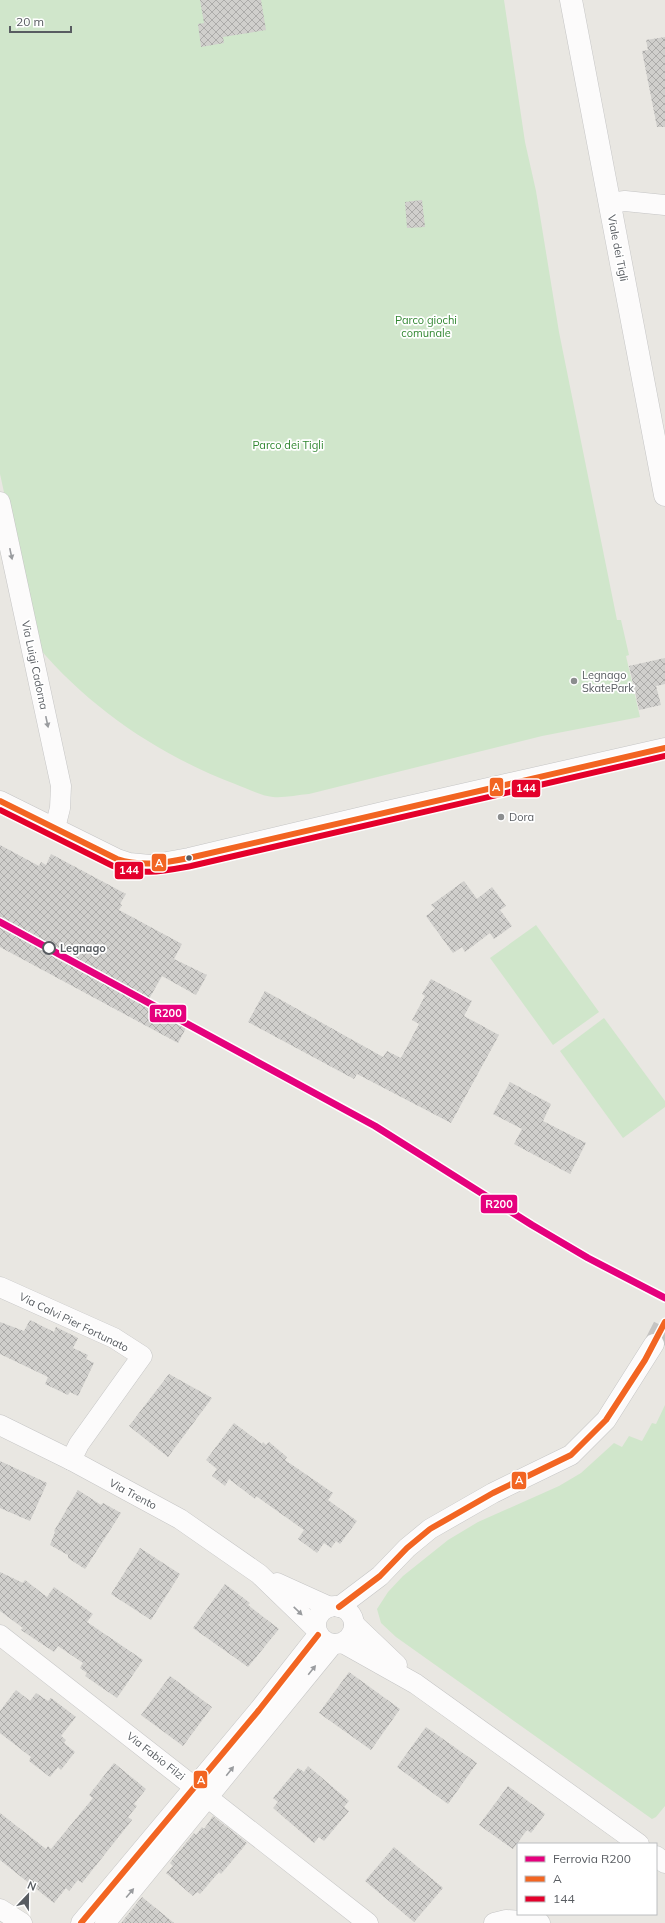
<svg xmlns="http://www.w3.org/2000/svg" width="665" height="1923" font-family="Mulish,sans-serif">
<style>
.green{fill:#d0e6cb}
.building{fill:url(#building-cross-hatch)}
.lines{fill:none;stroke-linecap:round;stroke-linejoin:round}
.street-tunnel{stroke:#c5c4c2;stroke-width:20;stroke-dasharray:20 10;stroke-linecap:butt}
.street-casing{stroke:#c5c5c5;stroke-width:21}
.secondary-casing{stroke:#c6c6c6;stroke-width:23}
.street{stroke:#fcfbfb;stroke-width:20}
.secondary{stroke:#fcfbfb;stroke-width:22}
.bus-1-casing{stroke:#fff;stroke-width:9}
.bus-2-casing{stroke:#fff;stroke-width:9}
.bus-1{stroke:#f26522;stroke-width:6}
.bus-2{stroke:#e4002b;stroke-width:6}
.rail-1-casing{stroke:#fff;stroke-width:10}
.rail-1{stroke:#e5007d;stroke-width:7}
.oneway{fill:#9a9c9f}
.poi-dot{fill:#8b8d8e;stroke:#fff;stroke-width:1.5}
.bus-dot{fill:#585c61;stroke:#fff;stroke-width:1.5}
.stop-dot{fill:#fff;stroke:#585c61;stroke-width:2}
.labels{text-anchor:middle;stroke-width:3.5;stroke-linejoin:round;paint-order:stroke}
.street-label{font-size:11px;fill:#585c61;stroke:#fff}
.park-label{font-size:11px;fill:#318731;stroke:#fff}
.poi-label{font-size:11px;fill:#585c61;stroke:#fff;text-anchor:start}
.stop-label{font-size:11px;font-weight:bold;fill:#585c61;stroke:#fff;text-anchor:start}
.line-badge{stroke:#fff;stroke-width:1.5}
.badge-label{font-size:11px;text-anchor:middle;font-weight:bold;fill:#fff}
</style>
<defs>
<pattern id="building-cross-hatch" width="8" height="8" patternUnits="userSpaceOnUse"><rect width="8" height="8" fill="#d0cfcc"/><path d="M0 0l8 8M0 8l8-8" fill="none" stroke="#acaba9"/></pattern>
</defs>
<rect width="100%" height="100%" fill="#e9e7e2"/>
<g class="green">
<path d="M0,0H504L525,142L536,191L559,332L617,620H621L629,655L626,656L640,717L542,736L309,794C297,795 284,798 273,797C261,796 246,788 235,784C159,755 91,709 38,647L0,474Z"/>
<path d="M536,925L599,1012L553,1045L490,958Z"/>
<path d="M604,1018L665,1101V1107L623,1138L560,1051Z"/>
<path d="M665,1405V1806L656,1817L652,1819L396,1637L381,1623L377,1609L388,1592L403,1576L448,1540L478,1522L559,1486L581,1473L614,1443L622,1447L629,1436L642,1441L652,1423L656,1424Z"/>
</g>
<g class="building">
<path d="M200,0H261L266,30L223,37L224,43L201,47L198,24L204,23Z"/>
<path d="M665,37V127H657L642,51L648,50L646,40Z"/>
<path d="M422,200L425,227L407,228L405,202Z"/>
<path d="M665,658V684L656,686L661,705L639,710L629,666Z"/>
<path d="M0,845L39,866L41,862L46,865L51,854L126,894L120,904L122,905L119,910L182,944L174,959L207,975L196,995L162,976L145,1006L186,1028L178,1043L0,947Z"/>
<path d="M464,881L477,899L492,887L506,906L500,910L512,926L494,939L490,933L465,952L462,947L453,953L426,916L435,909L431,905Z"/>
<path d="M431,979L472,1001L464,1016L499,1035L451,1123L357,1074L354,1079L248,1022L265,991L383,1057L387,1051L401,1058L419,1024L412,1020L425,996L422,994Z"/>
<path d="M510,1082L551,1104L543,1121L586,1143L570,1174L514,1144L522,1129L493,1114Z"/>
<path d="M30,1320L54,1332L56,1327L78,1338L73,1348L88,1355L86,1359L94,1363L78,1396L70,1392L68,1395L45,1384L48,1377L0,1354V1322L24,1331Z"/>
<path d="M169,1374L212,1398L168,1457L129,1426Z"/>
<path d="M234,1423L262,1444L263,1442L266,1445L269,1442L287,1457L285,1460L333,1493L328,1500L357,1521L340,1544L336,1541L331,1548L324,1543L317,1553L298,1539L304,1530L256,1496L255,1499L229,1479L225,1486L212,1476L217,1469L206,1460Z"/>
<path d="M0,1461L47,1483L30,1521L0,1508Z"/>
<path d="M78,1490L101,1505L103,1503L121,1513L85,1569L68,1558V1555L50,1545L55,1532L54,1531Z"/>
<path d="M140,1548L180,1574L151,1620L111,1594Z"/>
<path d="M0,1572L23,1583L25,1580L47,1597L54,1587L93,1614L87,1622L143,1660L117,1698L85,1676L87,1673L80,1668L83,1663L58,1646L54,1652L21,1630L23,1628L0,1611Z"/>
<path d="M225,1584L250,1603L248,1605L279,1629L248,1667L193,1628Z"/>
<path d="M349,1672L400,1709L371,1750L319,1713Z"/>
<path d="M170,1676L212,1707L183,1746L141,1715Z"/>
<path d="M16,1690L30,1701L36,1693L48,1701L51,1698L76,1717L61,1736L66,1740L64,1743L75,1752L61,1770L58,1767L50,1777L29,1761L31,1757L0,1733V1711Z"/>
<path d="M426,1727L477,1763L448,1804L397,1767Z"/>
<path d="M114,1763L146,1789L134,1804L137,1806L128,1817L132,1820L82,1883L78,1880L69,1891L66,1888L54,1903L0,1860V1813L46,1849L48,1846L51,1849L93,1798L89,1795Z"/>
<path d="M308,1766L349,1801L344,1807L349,1811L324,1841L319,1837L314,1843L273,1808L278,1802L273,1798L298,1768L304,1772Z"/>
<path d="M508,1786L545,1814L531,1833L527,1830L513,1849L479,1825Z"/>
<path d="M213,1816L247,1843L221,1874L219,1872L200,1894L197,1892L193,1896L166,1873L173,1866L170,1863L194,1833L196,1835L202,1827L204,1829Z"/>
<path d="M394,1847L443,1888L414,1922L365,1881Z"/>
<path d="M142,1897L174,1923H121Z"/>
</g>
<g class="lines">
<path class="street-tunnel" d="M654,1344L665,1322"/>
<defs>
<g id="street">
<path d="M609,203L625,201L665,205"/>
<path d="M0,502L61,786L60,808L55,828"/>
<path d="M0,801L117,859L129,863L150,865L189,858L387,811L665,748"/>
<path d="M0,1287L114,1338L142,1356L79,1444L71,1460"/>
<path d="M0,1425L71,1460L180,1519L259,1574L316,1629"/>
<path d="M277,1583L330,1607"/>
<circle cx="335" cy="1625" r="19"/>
<path d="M339,1607L380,1576L407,1548L430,1529L493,1493L571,1455L606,1420L654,1344"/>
<path d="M354,1624L397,1665"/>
<path d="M0,1635L368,1923"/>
<path d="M343,1643L416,1684L639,1844"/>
<path d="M656,1856L665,1863"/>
<path d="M0,1909L22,1923"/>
<path d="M81,1923L259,1710L318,1635"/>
<path d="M105,1923L333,1644"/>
<path d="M494,1923L506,1920L538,1922L540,1923"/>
</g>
<path id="secondary" d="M571,0L665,495"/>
</defs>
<use href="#street" class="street-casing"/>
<use href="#secondary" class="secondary-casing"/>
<use href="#street" class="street"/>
<use href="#secondary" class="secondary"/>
<defs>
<g id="bus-1">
<path d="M0,801L117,859C142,867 164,863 189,858L665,748"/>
<path d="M339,1607L380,1576L407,1548L430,1529L493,1493L571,1455L606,1420L645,1360L665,1322"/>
<path d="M81,1923L259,1710L318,1635"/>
</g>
<path id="bus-2" d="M0,810L113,866C141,876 163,871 191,866L665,756"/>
</defs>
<use href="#bus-1" class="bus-1-casing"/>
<use href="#bus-2" class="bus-2-casing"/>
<use href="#bus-1" class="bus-1"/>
<use href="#bus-2" class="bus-2"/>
<defs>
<path id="rail-1" d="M0,922L375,1126L532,1225L588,1258L665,1298"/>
</defs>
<use href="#rail-1" class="rail-1-casing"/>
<use href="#rail-1" class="rail-1"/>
</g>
<defs><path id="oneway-solid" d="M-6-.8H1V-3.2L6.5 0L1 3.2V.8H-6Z"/></defs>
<g class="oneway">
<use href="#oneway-solid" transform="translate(11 554) rotate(78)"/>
<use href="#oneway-solid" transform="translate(47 722) rotate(78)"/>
<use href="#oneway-solid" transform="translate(298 1611) rotate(44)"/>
<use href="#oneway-solid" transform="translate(312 1670) rotate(-51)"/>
<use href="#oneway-solid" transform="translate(230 1771) rotate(-51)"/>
<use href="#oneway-solid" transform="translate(130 1893) rotate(-50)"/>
</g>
<g class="poi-dot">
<circle cx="574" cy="681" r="4"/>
<circle cx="501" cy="817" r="4"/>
</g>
<circle class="bus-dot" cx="189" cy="858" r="3.5"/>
<circle class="stop-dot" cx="49" cy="948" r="6"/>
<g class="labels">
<g class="street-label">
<text transform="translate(618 248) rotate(79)" y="4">Viale dei Tigli</text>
<text transform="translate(35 665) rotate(78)" y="4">Via Luigi Cadorna</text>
<text transform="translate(74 1322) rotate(26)" y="4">Via Calvi Pier Fortunato</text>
<text transform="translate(133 1494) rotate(28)" y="4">Via Trento</text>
<text transform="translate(156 1756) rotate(38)" y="4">Via Fabio Filzi</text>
</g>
<g class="park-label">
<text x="426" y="324">Parco giochi<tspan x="426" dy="13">comunale</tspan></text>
<text x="288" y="449">Parco dei Tigli</text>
</g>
<g class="poi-label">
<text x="582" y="679">Legnago<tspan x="582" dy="13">SkatePark</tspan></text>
<text x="509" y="821">Dora</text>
</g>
<g class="stop-label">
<text x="60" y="952">Legnago</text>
</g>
</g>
<g class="line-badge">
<rect x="489" y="777" width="15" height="20" rx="4" fill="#f26522"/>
<rect x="511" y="779" width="30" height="19" rx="4" fill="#e4002b"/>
<rect x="151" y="853" width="16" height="19" rx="4" fill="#f26522"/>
<rect x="114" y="861" width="30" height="19" rx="4" fill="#e4002b"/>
<rect x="149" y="1004" width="38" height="19" rx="4" fill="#e5007d"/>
<rect x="480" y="1194" width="38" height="20" rx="4" fill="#e5007d"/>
<rect x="511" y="1471" width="16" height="19" rx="4" fill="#f26522"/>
<rect x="193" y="1770" width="15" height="19" rx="4" fill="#f26522"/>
</g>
<g class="badge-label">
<text x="496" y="791">A</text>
<text x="526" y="792">144</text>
<text x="159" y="867">A</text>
<text x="129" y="874">144</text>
<text x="168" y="1017">R200</text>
<text x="499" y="1208">R200</text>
<text x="519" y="1484">A</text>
<text x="201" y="1784">A</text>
</g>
<rect x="517" y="1843" width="140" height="72" fill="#ffffff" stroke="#bcbec0"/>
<rect x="525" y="1856" width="20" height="6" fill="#e5007d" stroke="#bcbec0"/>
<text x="553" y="1863" font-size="12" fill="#585c61">Ferrovia R200</text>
<rect x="525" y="1876" width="20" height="6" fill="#f26522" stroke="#bcbec0"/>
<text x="553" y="1883" font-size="12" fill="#585c61">A</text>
<rect x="525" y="1896" width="20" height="6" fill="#e4002b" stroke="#bcbec0"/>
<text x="553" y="1903" font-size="12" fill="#585c61">144</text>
<g transform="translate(28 1895) rotate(22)" stroke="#ffffff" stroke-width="3" paint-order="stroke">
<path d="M0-3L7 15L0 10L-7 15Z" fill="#585c61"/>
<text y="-6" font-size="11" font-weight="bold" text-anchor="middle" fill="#585c61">N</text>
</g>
<path d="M10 26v6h61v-6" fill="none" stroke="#585c61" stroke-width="2"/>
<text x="16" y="26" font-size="12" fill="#585c61" stroke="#ffffff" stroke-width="3" paint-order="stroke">20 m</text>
</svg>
